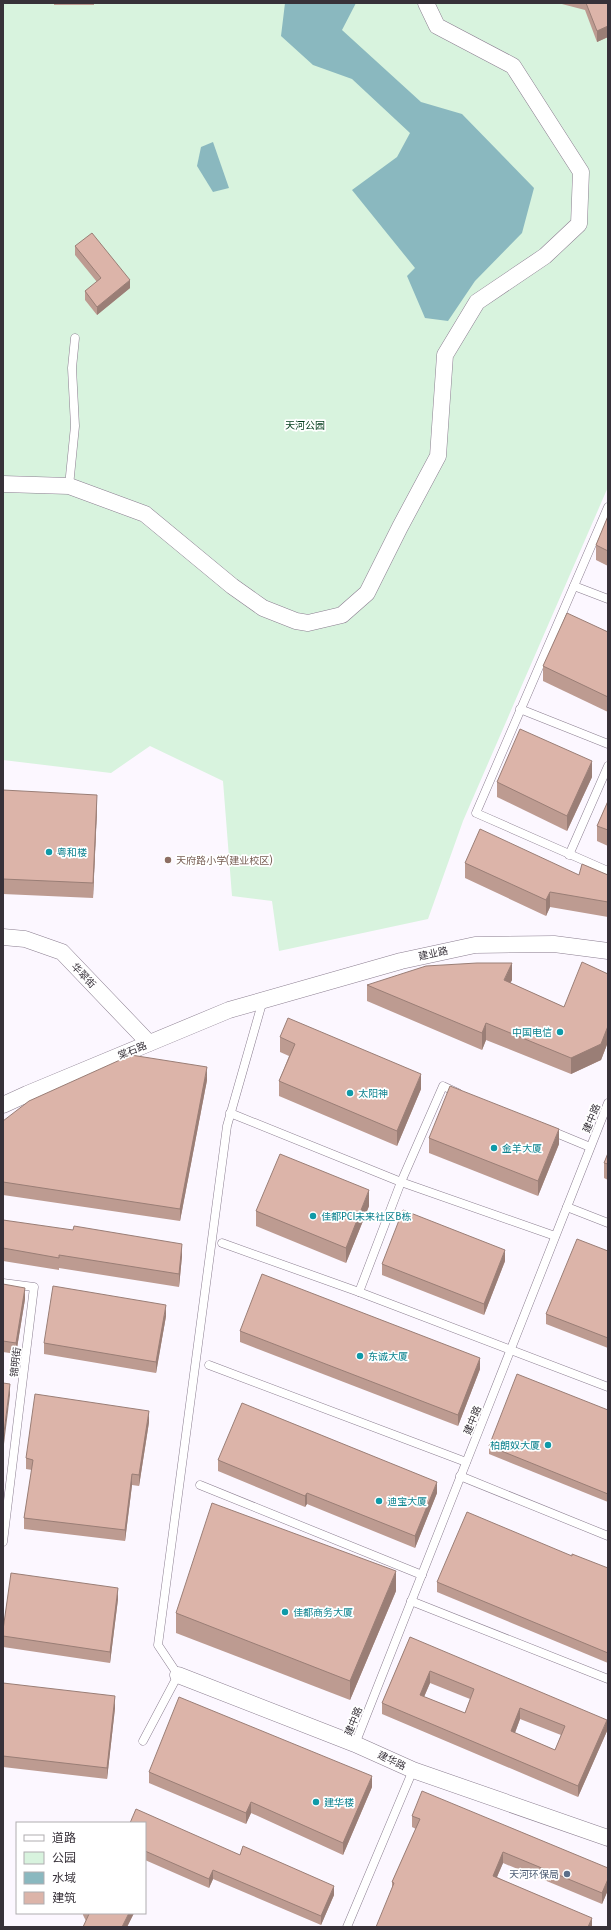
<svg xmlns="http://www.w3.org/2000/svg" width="611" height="1930" font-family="'Fira Sans','Noto Sans SC',sans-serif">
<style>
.green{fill:#d8f3de}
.water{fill:#8ab8bf}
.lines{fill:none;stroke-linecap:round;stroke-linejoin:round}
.lane-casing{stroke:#8b7e90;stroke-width:9}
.street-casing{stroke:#8b7e90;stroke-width:17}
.lane{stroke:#fff;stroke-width:8}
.street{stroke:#fff;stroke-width:16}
.wall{fill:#bd9b91;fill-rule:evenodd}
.shaded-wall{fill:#9a7e76}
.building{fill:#dcb4a9;stroke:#9a7e76;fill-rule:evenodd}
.culture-dot{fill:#0f9aa8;stroke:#fff;stroke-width:1.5}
.education-dot{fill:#8d6e63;stroke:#fff;stroke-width:1.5}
.service-dot{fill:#5c6f8a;stroke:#fff;stroke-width:1.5}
.labels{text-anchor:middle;stroke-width:3.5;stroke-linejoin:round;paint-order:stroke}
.park-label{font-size:10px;fill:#003a1a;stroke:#fff}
.culture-label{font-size:10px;fill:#0d838f;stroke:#fff;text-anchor:start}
.education-label{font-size:10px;fill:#785e54;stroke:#fff;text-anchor:start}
.street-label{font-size:10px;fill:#373139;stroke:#fff}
.service-label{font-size:10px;fill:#4e5e75;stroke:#fff;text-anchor:end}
</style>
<rect width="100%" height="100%" fill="#fcf7ff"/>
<path class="green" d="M3,3H608V487L463,821L428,919L279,951L272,901L232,896L223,781L150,746L111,773L3,760Z"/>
<g class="water">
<path d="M285,3H356L342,30L421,102L462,114L534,188L522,233L475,281L448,321L425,318L407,276L415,268L352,190L397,157L410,133L352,79L313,65L281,36Z"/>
<path d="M213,142L229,188L213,192L197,166L201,147Z"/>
</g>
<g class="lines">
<defs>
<g id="lane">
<path d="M69,486L75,426L72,368L75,338"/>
<path d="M608,507L476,813L608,871"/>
<path d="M574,586L608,599"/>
<path d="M520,709L608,744"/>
<path d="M569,855L608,766"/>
<path d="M230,1113L401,1182L555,1236"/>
<path d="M549,1130L590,1147"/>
<path d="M567,1207L608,1223"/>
<path d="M222,1243L359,1292L608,1387"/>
<path d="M3,1283L34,1287L3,1542"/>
<path d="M359,1292L401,1182L443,1086L458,1093"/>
<path d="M209,1365L466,1462"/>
<path d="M460,1476L608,1536"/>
<path d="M200,1485L422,1575"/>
<path d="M411,1601L608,1679"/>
<path d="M143,1741L178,1675L158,1645L227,1126L263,1000"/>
<path d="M355,1744L608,1103"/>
<path d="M347,1927L413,1770"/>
</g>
<g id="street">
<path d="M3,484L69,486L145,514L232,586L263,608L296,621L308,623L342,615L367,593L400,527L438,456L445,355L477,302L545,256L579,224L581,172L513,66L437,26L426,3"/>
<path d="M3,937L25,939L62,952L149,1043"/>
<path d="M3,1105L27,1094L229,1010L401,961L475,945L554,944L608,951"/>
<path d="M178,1675L355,1744L413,1770L608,1838"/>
</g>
</defs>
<use href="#lane" class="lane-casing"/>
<use href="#street" class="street-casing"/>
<use href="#lane" class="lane"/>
<use href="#street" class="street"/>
</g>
<g class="wall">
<rect x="54" y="3" width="40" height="2"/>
<path d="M558,3H608V37L597,42L585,10Z"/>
<path d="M75,246L130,288L97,315L85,300V291L97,282L75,255Z"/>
<path d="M608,516V566L596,560V545Z"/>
<path d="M608,632V712L543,681V666Z"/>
<path d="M592,777L567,831L497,797V782Z"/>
<path d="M3,790L97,810L93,898L3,894Z"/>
<path d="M608,801V846L597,841V826Z"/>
<path d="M465,863L579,875H608V917L550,907L546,916L465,878Z"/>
<path d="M608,974V1042L601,1060L571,1074L486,1040L482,1050L367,1001V985L512,980L510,983L564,1007Z"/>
<path d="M280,1037L421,1089L397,1146L279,1096V1081L289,1056L280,1052Z"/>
<path d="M207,1080L180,1221L3,1195V1121Z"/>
<path d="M429,1138L559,1144L538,1196L429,1153Z"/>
<path d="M608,1153V1180L604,1178V1163Z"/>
<path d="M369,1206L346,1263L256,1226V1211Z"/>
<path d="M3,1220L182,1256L179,1287L59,1268V1270L3,1261Z"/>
<path d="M608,1251V1348L546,1324V1314Z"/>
<path d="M505,1261L484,1315L382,1275V1264Z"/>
<path d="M3,1284L25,1299L16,1354L3,1352Z"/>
<path d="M166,1316L156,1373L44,1354V1343Z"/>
<path d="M240,1331L480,1369L458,1426L240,1342Z"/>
<path d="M608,1410V1502L489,1454V1446Z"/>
<path d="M149,1422L139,1486L132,1485L125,1541L24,1529V1518L32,1470L26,1469V1458Z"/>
<path d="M218,1460L437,1493L415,1548L307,1504L305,1507L218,1471Z"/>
<path d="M608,1568V1663L437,1592V1582Z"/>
<path d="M396,1591L350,1700L176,1633V1613Z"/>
<path d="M118,1599L110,1663L3,1647V1630Z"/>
<path d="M410,1637L607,1731L578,1797L382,1714V1703ZM430,1683L470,1699L465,1713L424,1697ZM520,1719L561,1735L555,1750L515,1733Z"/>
<path d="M3,1683L115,1708L107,1779L3,1767Z"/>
<path d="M149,1772L372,1787L343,1855L251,1813L246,1824L149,1783Z"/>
<path d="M412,1816L608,1868V1890L602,1904L503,1863L497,1877L592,1927L392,1889V1882L416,1829L412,1827Z"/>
<path d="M145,1823L240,1855L334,1895L321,1925L213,1879L209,1888L145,1860Z"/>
<path d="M83,1913H134L127,1927H83L86,1921L83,1915Z"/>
</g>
<g class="shaded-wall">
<path d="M608,26V37L597,42V31Z"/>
<path d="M130,280V288L97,315V307Z"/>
<path d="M592,761V777L567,831V816Z"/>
<path d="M97,795V810L93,898V883Z"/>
<path d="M550,892V907L546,916V900Z"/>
<path d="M512,963V980L504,996V980Z"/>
<path d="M486,1023V1040L482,1050V1033Z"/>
<path d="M608,1026V1042L601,1060L571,1074V1058Z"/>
<path d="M207,1067V1080L180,1221V1209Z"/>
<path d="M421,1074V1089L397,1146V1131Z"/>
<path d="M559,1129V1144L538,1196V1181Z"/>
<path d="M369,1190V1206L346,1263V1248Z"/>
<path d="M182,1244V1256L179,1287V1274Z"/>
<path d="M505,1250V1261L484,1315V1304Z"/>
<path d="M25,1288V1299L16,1354V1343Z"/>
<path d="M166,1305V1316L156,1373V1362Z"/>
<path d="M480,1358V1369L458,1426V1415Z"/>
<path d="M10,1384V1395L3,1452V1441Z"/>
<path d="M149,1411V1422L139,1486V1475Z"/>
<path d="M132,1474V1485L125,1541V1530Z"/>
<path d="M437,1482V1493L415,1548V1536Z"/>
<path d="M307,1493V1504L305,1507V1496Z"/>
<path d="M396,1571V1591L350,1700V1681Z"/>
<path d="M118,1588V1599L110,1663V1652Z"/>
<path d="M430,1671V1683L420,1706V1695Z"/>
<path d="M115,1696V1708L107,1779V1768Z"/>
<path d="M520,1708V1719L511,1743V1731Z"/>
<path d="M607,1720V1731L578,1797V1786Z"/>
<path d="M372,1776V1787L343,1855V1843Z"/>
<path d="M251,1802V1813L246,1824V1813Z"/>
<path d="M503,1852V1863L493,1886V1876Z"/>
<path d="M213,1870V1879L209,1888V1879Z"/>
<path d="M608,1879V1890L602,1904V1893Z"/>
<path d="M334,1886V1895L321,1925V1916Z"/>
<path d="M129,1913H134L127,1927H122Z"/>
<path d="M592,1918V1927H588Z"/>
</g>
<g class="building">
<path d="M586,3H608V26L597,31Z"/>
<path d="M92,233L130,280L97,307L85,291L101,278L75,246Z"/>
<path d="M608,516V551L596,545Z"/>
<path d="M567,613L608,632V697L543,666Z"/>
<path d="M520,729L592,761L567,816L497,782Z"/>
<path d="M3,790L97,795L93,883L3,879Z"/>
<path d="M608,801V830L597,826Z"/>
<path d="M480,829L579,875L582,864L608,875V902L550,892L546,900L465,863Z"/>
<path d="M582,962L608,974V1026L601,1044L571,1058L486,1023L482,1033L367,985L426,966L477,963H512L504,980L564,1007Z"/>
<path d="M288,1018L421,1074L397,1131L279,1081L295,1044L280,1037Z"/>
<path d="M131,1055L207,1067L180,1209L3,1182V1121L29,1101Z"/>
<path d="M450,1086L559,1129L538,1181L429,1138Z"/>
<path d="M608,1153V1164L604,1163Z"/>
<path d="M280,1154L369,1190L346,1248L256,1211Z"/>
<path d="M403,1210L505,1250L484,1304L382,1264Z"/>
<path d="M3,1220L73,1230L74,1226L182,1244L179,1274L59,1255V1258L3,1248Z"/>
<path d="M577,1239L608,1251V1338L546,1314Z"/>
<path d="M262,1274L480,1358L458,1415L240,1331Z"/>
<path d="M3,1284L25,1288L16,1343L3,1341Z"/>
<path d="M53,1286L166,1305L156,1362L44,1343Z"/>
<path d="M517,1374L608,1410V1494L489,1446Z"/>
<path d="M3,1383L10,1384L3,1441Z"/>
<path d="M35,1394L149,1411L139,1475L132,1474L125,1530L24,1518L33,1460L26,1458Z"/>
<path d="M242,1403L437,1482L415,1536L307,1493L305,1496L218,1460Z"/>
<path d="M212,1503L396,1571L350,1681L176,1613Z"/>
<path d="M467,1512L572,1556V1554L608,1568V1653L437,1582Z"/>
<path d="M11,1573L118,1588L110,1652L3,1636V1630Z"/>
<path d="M410,1637L607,1720L578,1786L382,1703ZM430,1671L474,1689L465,1713L420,1695ZM520,1708L565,1726L555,1750L511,1731Z"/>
<path d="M3,1683L115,1696L107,1768L3,1756Z"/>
<path d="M179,1697L372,1776L343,1843L251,1802L246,1813L149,1772Z"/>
<path d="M422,1791L608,1868V1879L602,1893L503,1852L493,1876L592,1918L588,1927H376L394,1883L392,1882L420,1819L412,1816Z"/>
<path d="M136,1809L240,1855L243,1846L334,1886L321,1916L213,1870L209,1879L145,1851V1823H130Z"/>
<path d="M88,1913H129L122,1927H83L89,1914Z"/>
</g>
<g class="culture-dot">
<circle cx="49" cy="852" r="4"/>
<circle cx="560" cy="1032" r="4"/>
<circle cx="350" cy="1093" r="4"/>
<circle cx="494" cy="1148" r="4"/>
<circle cx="313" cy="1216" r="4"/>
<circle cx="360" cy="1356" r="4"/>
<circle cx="548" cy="1445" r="4"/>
<circle cx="379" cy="1501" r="4"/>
<circle cx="285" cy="1612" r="4"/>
<circle cx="316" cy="1802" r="4"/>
</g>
<circle class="education-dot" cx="168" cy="860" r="4"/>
<circle class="service-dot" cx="567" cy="1874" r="4"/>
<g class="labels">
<g class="park-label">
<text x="305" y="429">天河公园</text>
</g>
<g class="culture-label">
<text x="57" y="856">粤和楼</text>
<text x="552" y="1036" text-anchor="end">中国电信</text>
<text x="358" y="1097">太阳神</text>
<text x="502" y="1152">金羊大厦</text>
<text x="321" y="1220">佳都PCI未来社区B栋</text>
<text x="368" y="1360">东诚大厦</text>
<text x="540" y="1449" text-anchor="end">柏朗奴大厦</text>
<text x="387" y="1505">迪宝大厦</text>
<text x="293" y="1616">佳都商务大厦</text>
<text x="324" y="1806">建华楼</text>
</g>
<g class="education-label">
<text x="176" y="864">天府路小学(建业校区)</text>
</g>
<g class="street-label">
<text transform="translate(433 953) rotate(-12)" y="4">建业路</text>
<text transform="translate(84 975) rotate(46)" y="4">华翠街</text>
<text transform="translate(132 1050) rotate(-22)" y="4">棠石路</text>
<text transform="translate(591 1118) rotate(-68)" y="4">建中路</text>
<text transform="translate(15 1362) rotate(-83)" y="4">锦明街</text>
<text transform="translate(472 1420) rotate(-68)" y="4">建中路</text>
<text transform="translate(353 1721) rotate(-68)" y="4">建中路</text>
<text transform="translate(392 1760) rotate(25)" y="4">建华路</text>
</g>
<g class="service-label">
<text x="559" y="1878">天河环保局</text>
</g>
</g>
<rect width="611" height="1930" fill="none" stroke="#373139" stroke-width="8"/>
<rect x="16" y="1822" width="130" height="92" fill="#ffffff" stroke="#afadb0"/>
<rect x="24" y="1835" width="20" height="6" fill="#ffffff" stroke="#afadb0"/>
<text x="52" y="1842" font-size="12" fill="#373139">道路</text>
<rect x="24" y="1852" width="20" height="12" fill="#d8f3de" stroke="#afadb0"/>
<text x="52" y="1862" font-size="12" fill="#373139">公园</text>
<rect x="24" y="1872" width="20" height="12" fill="#8ab8bf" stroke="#afadb0"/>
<text x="52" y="1882" font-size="12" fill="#373139">水域</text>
<rect x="24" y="1892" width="20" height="12" fill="#dcb4a9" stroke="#afadb0"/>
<text x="52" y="1902" font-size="12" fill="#373139">建筑</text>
</svg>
